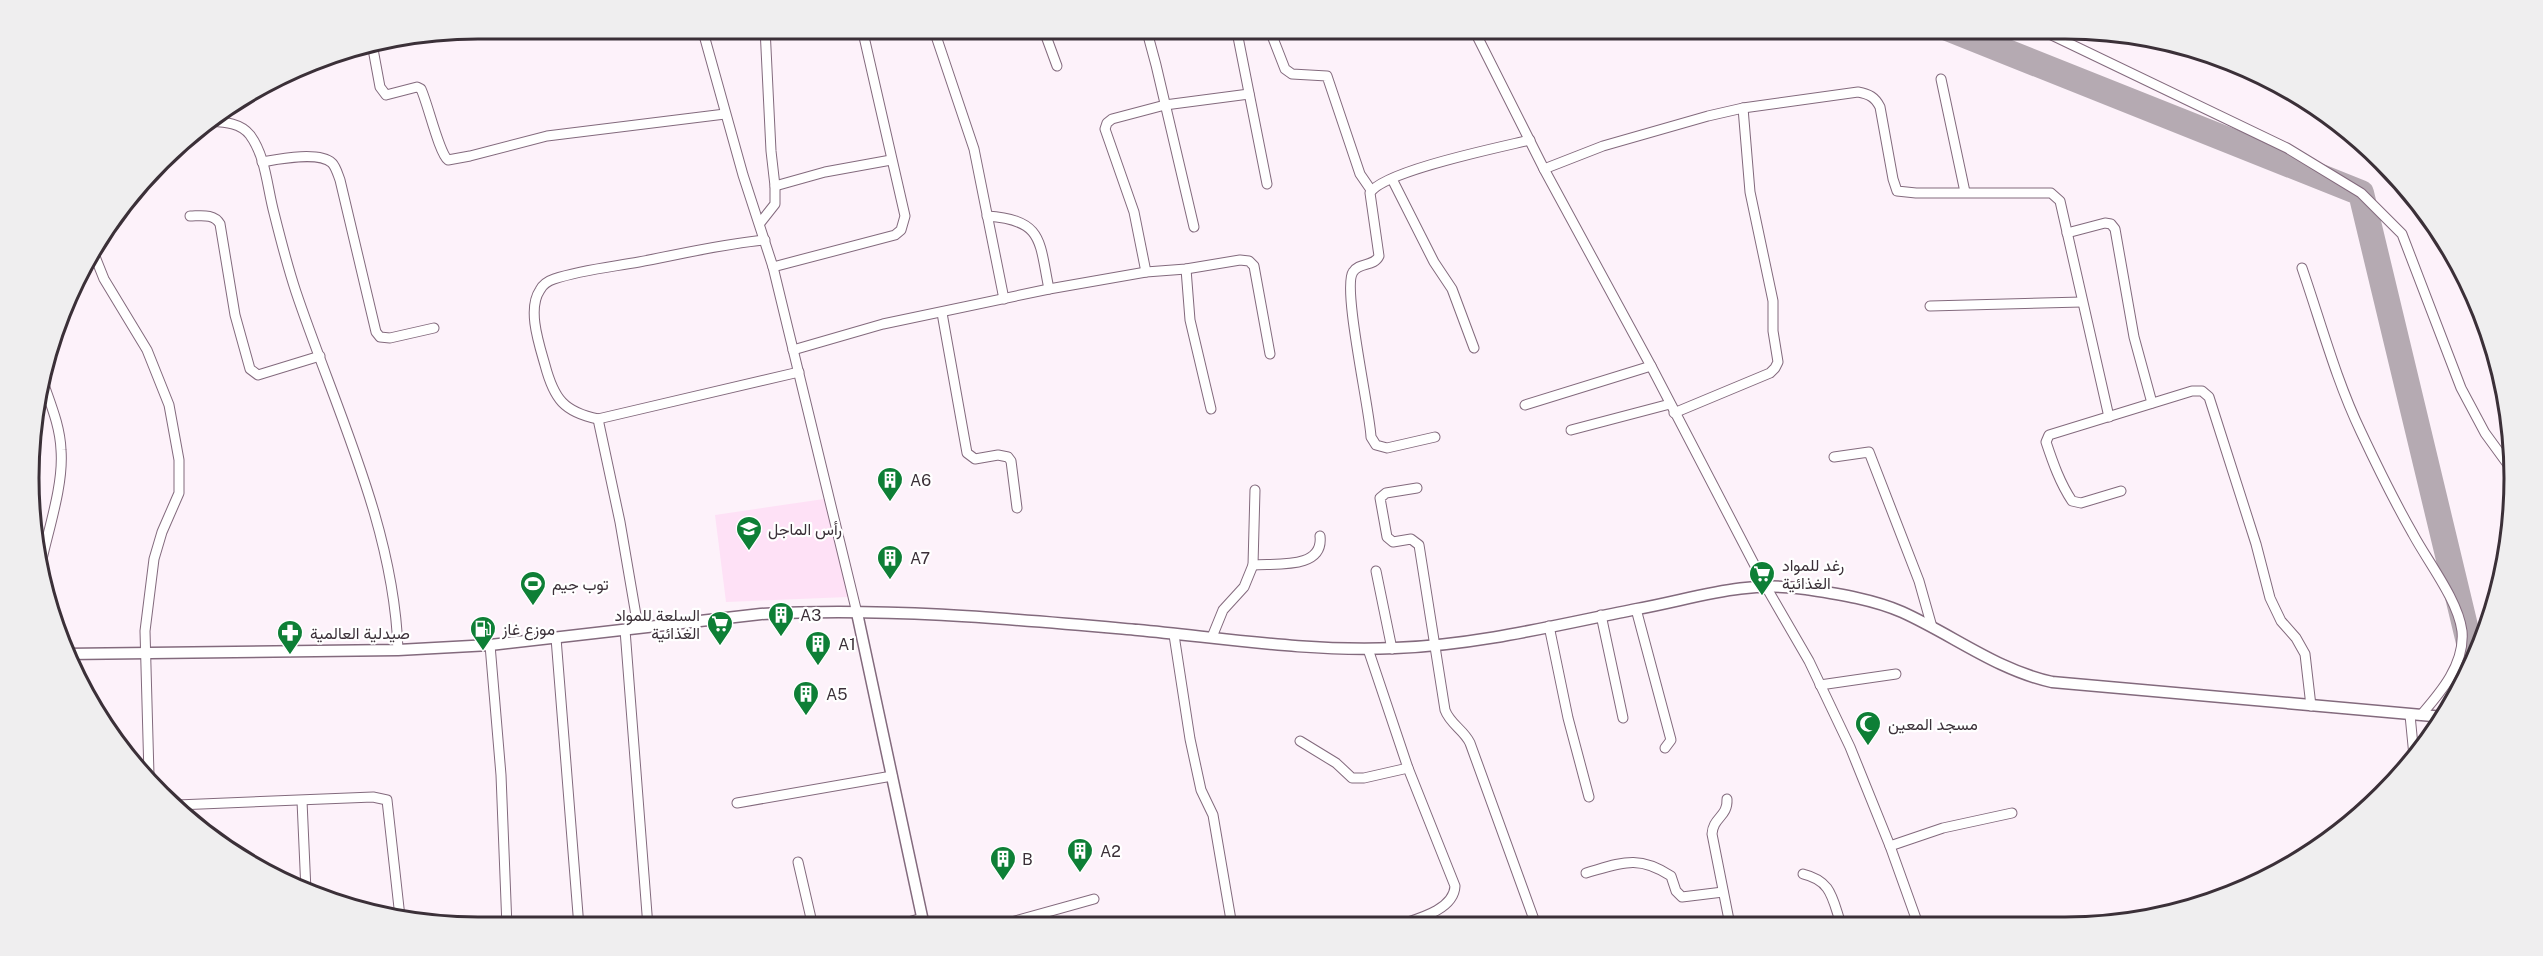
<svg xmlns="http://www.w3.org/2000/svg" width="2543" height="956" font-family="'Public Sans',Vazirmatn,sans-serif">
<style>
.built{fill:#fee1f6}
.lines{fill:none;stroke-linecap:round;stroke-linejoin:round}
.taxiway{stroke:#b5aab2;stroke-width:26}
.minor-casing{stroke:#836a7d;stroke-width:11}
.tertiary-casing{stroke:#836a7d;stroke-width:13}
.minor{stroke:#fff;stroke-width:9}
.tertiary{stroke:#fff;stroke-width:10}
.labels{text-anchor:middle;stroke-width:4.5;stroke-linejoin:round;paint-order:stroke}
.poi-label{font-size:16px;fill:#3b3038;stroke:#fff;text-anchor:start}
.rim{fill:none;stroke:#3b3038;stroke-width:3}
</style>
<rect width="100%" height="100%" fill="#fdf2fa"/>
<path class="built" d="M824,499L848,597L726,602L715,515Z"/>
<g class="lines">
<path class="taxiway" d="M1947,28L2361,193L2472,655"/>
<defs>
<g id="minor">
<path d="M702,28L743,175L773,267L857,613"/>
<path d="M950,28L940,33L937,39L974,149L1004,299"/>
<path d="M1043,28L1057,66"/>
<path d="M1146,28L1156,65L1194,227"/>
<path d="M1269,28L1285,69L1292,74L1327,76L1360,174L1371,190"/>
<path d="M1473,28L1544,169L1651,366L1765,585L1809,661L1850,747L1890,846L1918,924"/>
<path d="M2037,28L2287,148L2361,193L2402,234L2461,388L2485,433L2512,470"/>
<path d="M1238,37L1267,184"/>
<path d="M373,49L380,87L386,95L417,87L421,89C428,104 439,153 448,160L470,156L547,136L725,114"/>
<path d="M1941,79L1965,192"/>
<path d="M208,121C222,122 240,122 250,135C266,157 267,187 274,213C280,237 288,268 296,292C335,408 394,526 398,650"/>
<path d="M262,162C279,159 319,151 332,163C336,167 338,175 340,180L376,332L380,337L390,338L434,328"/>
<path d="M1544,169L1603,146L1708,116L1743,108L1858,92C1869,94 1875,97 1880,107L1893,179L1897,191L1916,193H2051L2060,201L2109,417"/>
<path d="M1392,179L1434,262L1452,289L1474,348"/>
<path d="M775,186L825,172L891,160"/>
<path d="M190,216C200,216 214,213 220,224L235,315L250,369L258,375L320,356"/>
<path d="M987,216C1044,220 1039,241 1049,289"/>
<path d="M760,223L775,204V186L771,151L765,28"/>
<path d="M2067,233L2105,223L2111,224L2115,229L2134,337L2152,403"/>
<path d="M765,240C723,244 681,254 639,262C611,267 581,270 554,279C548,281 543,284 540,290C527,309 539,344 545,365C554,399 564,412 598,419L799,372"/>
<path d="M92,249L104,279L147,350L169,405L179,460V493L162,532L154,559L145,631L149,775"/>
<path d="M773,267L895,235L901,230L905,216L862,28"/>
<path d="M2302,268C2321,323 2336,380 2361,432C2377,466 2394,501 2413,534C2428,562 2458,600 2462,631C2465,664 2441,692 2421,715"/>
<path d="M1186,269L1190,320L1211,409"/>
<path d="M1146,272L1134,212L1105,129L1107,123L1112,119L1165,105L1249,94"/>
<path d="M1930,306L2082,302"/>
<path d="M942,313L967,453L975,459L998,455L1008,457L1011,461L1017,508"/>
<path d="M793,350L883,324L1049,289L1146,272L1186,269L1240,260L1249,261L1254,266L1270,354"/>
<path d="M1525,405L1651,366"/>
<path d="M1674,413L1770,373L1775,368L1778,362L1773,331V301L1750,192L1743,108"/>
<path d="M598,419L620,522L638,627"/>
<path d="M1571,430L1670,404"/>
<path d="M1435,437L1387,448L1376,445L1371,437C1370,411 1342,287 1353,272C1359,262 1374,267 1379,256L1370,193C1383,171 1501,147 1530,140"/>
<path d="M1834,457L1869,452L1919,581L1932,627"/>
<path d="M1417,488L1386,493L1380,498L1387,537L1393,542L1411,539L1419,545L1445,710C1450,724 1464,730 1470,743L1536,925"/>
<path d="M2121,491L2081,503L2072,501C2060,483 2053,463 2046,442L2049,435L2192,391H2202L2209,397L2256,544L2270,598L2281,621L2296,638L2305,654L2311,706"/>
<path d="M1253,565C1275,563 1324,570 1320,536"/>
<path d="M1376,571L1392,649"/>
<path d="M39,573C46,536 64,487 61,450C60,425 50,403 42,379"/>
<path d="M1636,609L1671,740L1665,748"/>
<path d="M1601,615L1623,718"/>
<path d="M1549,626L1568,718L1589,797"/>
<path d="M625,630L648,927"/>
<path d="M1174,635L1190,739L1201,790L1213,815L1232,926"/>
<path d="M1212,637L1223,610L1244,587L1253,565L1255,490"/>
<path d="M556,638L579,927"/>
<path d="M490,645L501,775L507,927"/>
<path d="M1368,649L1408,768L1455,886C1454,910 1417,919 1399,925"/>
<path d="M1820,685L1896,674"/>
<path d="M2410,715L2414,756"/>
<path d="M1300,741L1336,763L1352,778H1364L1408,768"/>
<path d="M1727,799C1728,817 1713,817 1712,834L1730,925"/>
<path d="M302,801L306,891"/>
<path d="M737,803L892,776"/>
<path d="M177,805L373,797L387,800L400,917"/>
<path d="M1890,846L1943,828L2012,813"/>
<path d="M798,862L813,927"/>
<path d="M1586,873C1621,863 1638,854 1671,876L1676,891L1682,897L1723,892"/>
<path d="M1803,874C1832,881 1832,898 1841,924"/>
<path d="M997,926L1094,899"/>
<path d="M892,927L922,918"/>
</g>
<g id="tertiary">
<path d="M857,613L924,926"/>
<path d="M65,654L398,650L490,645L761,614C886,607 1013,619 1138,630C1223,638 1309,652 1395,648C1477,645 1557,625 1637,609C1697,598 1743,580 1806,589C1838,594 1872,599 1902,612C1953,635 1997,670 2052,682L2444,717"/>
</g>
</defs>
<use href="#minor" class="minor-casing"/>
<use href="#tertiary" class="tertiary-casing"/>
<use href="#minor" class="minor"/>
<use href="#tertiary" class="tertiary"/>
</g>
<defs>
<symbol id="building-pin" viewBox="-11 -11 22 30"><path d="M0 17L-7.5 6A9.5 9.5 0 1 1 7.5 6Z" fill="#0e7f36" stroke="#fff"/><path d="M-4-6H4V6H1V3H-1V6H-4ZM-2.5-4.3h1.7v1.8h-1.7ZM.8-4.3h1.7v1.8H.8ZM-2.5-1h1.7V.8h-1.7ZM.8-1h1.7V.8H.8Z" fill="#fff"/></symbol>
<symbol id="school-pin" viewBox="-11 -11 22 30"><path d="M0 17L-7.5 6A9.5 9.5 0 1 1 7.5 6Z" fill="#0e7f36" stroke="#fff"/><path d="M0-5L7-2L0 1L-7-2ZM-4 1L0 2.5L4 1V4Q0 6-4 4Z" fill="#fff"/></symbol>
<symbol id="supermarket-pin" viewBox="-11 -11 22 30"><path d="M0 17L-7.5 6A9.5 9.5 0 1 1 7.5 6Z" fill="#0e7f36" stroke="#fff"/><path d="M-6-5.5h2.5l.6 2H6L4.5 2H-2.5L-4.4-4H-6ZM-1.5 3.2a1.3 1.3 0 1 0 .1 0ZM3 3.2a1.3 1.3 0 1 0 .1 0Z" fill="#fff"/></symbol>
<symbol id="stadium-pin" viewBox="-11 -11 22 30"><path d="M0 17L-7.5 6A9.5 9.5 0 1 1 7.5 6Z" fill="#0e7f36" stroke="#fff"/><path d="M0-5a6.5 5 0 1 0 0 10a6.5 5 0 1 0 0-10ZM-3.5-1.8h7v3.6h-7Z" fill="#fff"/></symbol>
<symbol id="fuel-pin" viewBox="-11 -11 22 30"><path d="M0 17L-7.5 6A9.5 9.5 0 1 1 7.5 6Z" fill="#0e7f36" stroke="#fff"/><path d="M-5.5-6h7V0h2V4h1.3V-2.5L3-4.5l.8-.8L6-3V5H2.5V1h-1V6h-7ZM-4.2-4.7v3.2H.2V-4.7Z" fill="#fff"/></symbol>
<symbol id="pharmacy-pin" viewBox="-11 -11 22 30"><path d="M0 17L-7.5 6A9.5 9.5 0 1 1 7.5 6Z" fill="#0e7f36" stroke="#fff"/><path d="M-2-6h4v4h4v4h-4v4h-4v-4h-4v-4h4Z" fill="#fff"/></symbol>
<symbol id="mosque-pin" viewBox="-11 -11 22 30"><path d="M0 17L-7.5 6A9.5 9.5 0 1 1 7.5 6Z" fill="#0e7f36" stroke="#fff"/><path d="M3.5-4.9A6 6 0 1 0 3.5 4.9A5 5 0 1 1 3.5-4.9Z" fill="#fff"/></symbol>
</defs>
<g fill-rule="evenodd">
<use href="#building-pin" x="875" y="465" width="30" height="40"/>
<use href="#school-pin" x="734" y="514" width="30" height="40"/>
<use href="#building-pin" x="875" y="543" width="30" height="40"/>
<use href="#supermarket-pin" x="1747" y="559" width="30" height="40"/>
<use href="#stadium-pin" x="518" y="569" width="30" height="40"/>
<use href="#building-pin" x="766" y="600" width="30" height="40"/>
<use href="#supermarket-pin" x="705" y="609" width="30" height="40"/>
<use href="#fuel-pin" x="468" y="614" width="30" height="40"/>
<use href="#pharmacy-pin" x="275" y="618" width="30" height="40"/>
<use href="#building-pin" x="803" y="629" width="30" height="40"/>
<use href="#building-pin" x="791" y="679" width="30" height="40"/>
<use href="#mosque-pin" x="1853" y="709" width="30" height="40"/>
<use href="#building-pin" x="1065" y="836" width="30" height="40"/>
<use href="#building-pin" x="988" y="844" width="30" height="40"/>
</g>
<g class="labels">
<g class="poi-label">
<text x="910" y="486">A6</text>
<text x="768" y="535">رأس الماجل</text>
<text x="910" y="564">A7</text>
<text x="1782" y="571">رغد للمواد<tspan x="1782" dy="18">الغذائية</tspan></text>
<text x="552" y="590">توب جيم</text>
<text x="700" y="621" text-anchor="end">السلعة للمواد<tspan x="700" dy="18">الغذائية</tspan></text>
<text x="800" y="621">A3</text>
<text x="502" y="635">موزع غاز</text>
<text x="310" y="639">صيدلية العالمية</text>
<text x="838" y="650">A1</text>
<text x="826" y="700">A5</text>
<text x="1888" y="730">مسجد المعين</text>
<text x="1100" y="857">A2</text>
<text x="1022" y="865">B</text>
</g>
</g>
<path d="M0 0H2543V956H0ZM478 39H2065A439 439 0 0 1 2504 478V478A439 439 0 0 1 2065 917H478A439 439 0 0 1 39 478V478A439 439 0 0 1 478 39Z" fill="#efeeef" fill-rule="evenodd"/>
<path class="rim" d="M478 39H2065A439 439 0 0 1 2504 478V478A439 439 0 0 1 2065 917H478A439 439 0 0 1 39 478V478A439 439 0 0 1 478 39Z"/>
</svg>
